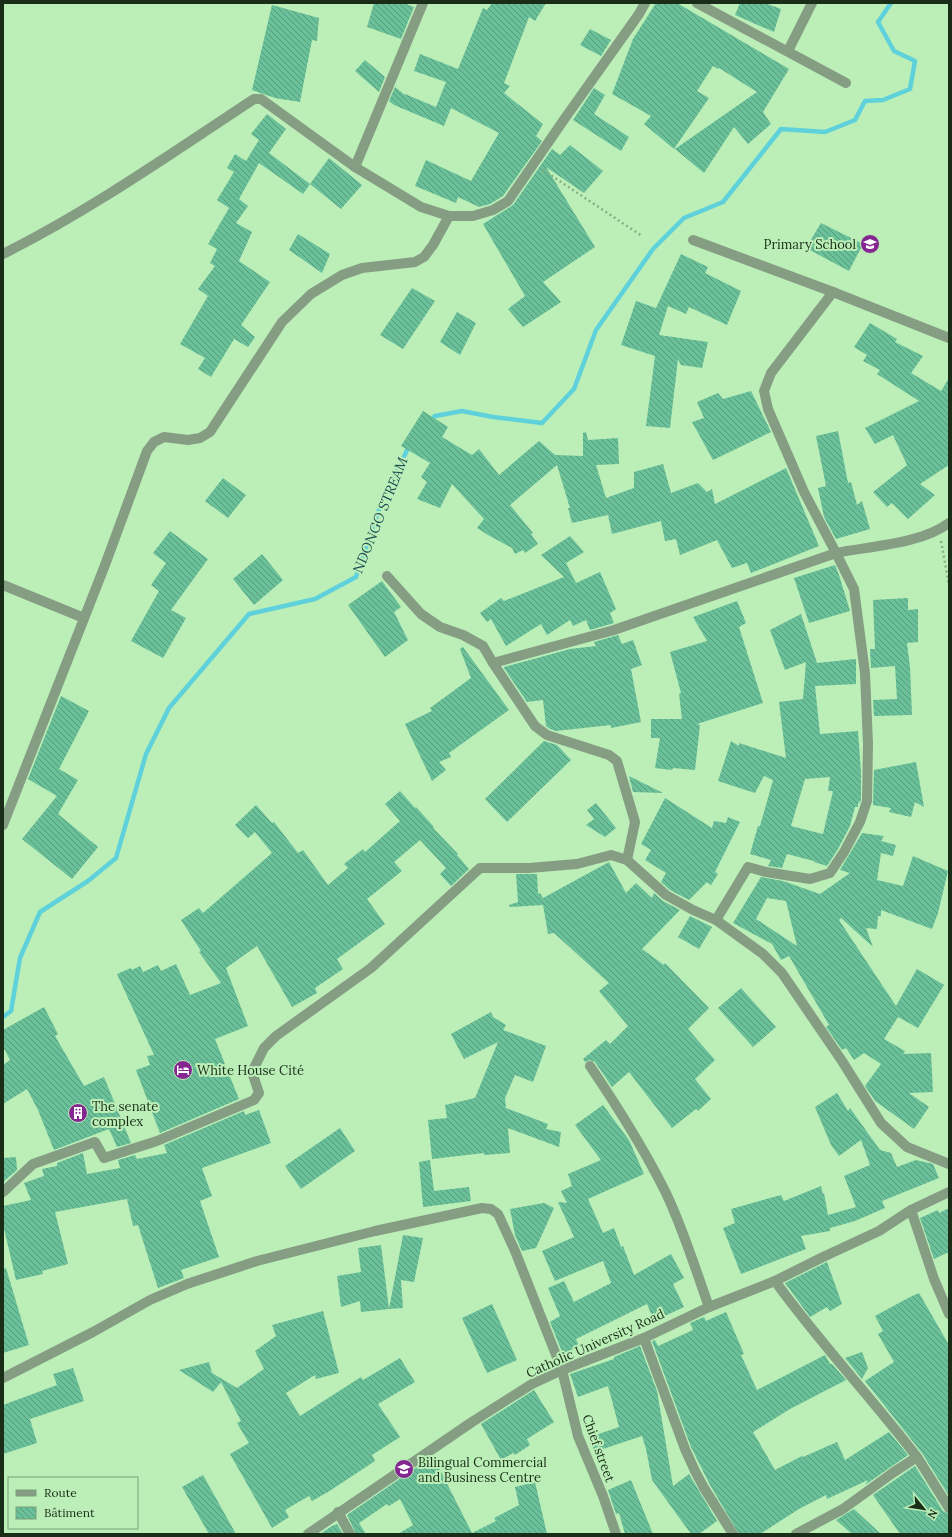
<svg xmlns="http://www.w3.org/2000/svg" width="952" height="1537" font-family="Lora,serif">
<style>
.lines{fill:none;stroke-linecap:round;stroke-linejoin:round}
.stream{stroke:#5ed1da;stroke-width:4.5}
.building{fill:url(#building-back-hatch);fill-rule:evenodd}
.path{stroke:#86af83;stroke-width:2.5;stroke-dasharray:2 3;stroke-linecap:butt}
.minor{stroke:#859d83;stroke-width:10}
.labels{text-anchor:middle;stroke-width:4;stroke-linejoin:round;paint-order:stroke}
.poi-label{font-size:13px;fill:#192d18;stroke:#bcefb8;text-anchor:start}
.street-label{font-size:13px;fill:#192d18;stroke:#bcefb8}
.water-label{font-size:14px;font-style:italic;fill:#1a4d51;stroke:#bcefb8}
</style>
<defs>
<pattern id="building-back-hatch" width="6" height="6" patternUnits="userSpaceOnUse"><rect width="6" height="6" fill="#69c099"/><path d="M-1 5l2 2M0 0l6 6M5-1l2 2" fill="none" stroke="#569c7c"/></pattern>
</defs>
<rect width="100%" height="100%" fill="#bcefb8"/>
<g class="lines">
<g class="stream">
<path d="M428,421L435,416L462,411L493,417L542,423L574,389L596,330L653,249L684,218L723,202L781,129L825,132L855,120L865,101L883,100L910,89L915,61L894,51L878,22L891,3"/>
<path d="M3,1017L11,1011L20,958L40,912L88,881L116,858L146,754L169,708L249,614L315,599L356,577L381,504L410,444"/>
</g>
</g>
<g class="building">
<path d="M374,3H404L414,7L401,39L367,27Z"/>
<path d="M492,3H546L535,21L529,17L504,83L510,86L504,93L543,124L536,136L542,141L503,196L490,204L479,207L458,197L456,203L415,186L426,160L471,181L499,133L451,108L444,126L394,105L389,101L395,87L405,95V94L436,107L446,82L414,71L420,54L458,69L483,8L487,10Z"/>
<path d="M656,3H677L789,69L763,112L771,124L748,144L734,127L704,173L675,149L757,92L719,68L718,69L713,66L697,91L709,98L674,149L644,124L651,116L612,94L633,39Z"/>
<path d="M740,3H765L781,9L774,32L735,15Z"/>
<path d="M272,5L319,18L317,41L312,40L300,102L275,98L252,90Z"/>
<path d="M590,29L611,40L601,56L580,45Z"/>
<path d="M365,60L385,77L379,92L355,71Z"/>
<path d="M594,88L605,95L594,114L629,137L621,151L573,120Z"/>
<path d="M267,114L286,129L269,153L310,184L303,194L259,163L239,199L248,206L236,223L252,232L239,261L270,282L241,325L255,337L248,347L234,339L211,377L198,369L205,358L180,344L208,296L198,289L215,266L210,263L217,249L208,244L229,208L217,200L234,172L227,168L235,154L246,161L259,140L251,134Z"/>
<path d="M570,145L603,171L584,193L546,167L595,247L543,282L561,302L523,327L508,309L525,296L483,224L513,205L552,149L560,155Z"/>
<path d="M329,158L362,185L341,209L310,184Z"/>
<path d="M821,223L863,244L849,271L806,248Z"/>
<path d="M298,234L330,254L322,273L289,250Z"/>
<path d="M681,254L708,267L705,273L741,291L727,325L689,307L686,314L668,306L659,335L708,342L702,368L681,365L678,359L670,428L646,426L655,356L621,345L636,301L656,308Z"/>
<path d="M412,288L435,301L403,349L380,335Z"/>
<path d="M457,312L476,323L460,355L440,342Z"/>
<path d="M870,323L897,339L895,342L923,356L911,373L941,391L949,378V465L920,484L935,495L908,519L892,503L887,507L873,492L907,465L893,435L875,444L865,428L919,401L877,374L880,370L863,361L867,355L854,347Z"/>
<path d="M751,391L771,432L713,460L692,422L704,418L697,402L718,393L723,399Z"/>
<path d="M423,411L448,427L442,437L472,455L479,449L499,475L539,441L555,455L583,456V433L586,432L588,440L618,438L619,464L596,465L606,498L634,488V472L663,464L671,493L698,483L707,492L712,489L715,504L786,468L819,546L751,573L747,563L732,568L717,540L680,555L676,539L665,541L661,521L612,534L608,515L572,523L568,508H570L557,465L510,505L533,533L531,534L538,544L525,553L523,550L515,554L512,548L488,535L477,528L484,519L452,484L440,508L417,499L427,482L421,477L430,463L401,446Z"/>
<path d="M838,431L848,483L851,482L857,505L862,501L870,529L836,539L824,517L818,488L826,486L816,436Z"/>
<path d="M223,478L246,495L228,518L205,501Z"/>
<path d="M170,531L208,559L171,610L186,618L163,658L131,641L159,591L151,585L166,563L153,553Z"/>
<path d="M570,536L584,552L566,563L576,583L600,572L616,609L610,613L614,623L590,630L586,620L573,626L570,620L547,635L541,624L506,646L491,619L487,622L480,613L501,598L504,601L564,577L541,555Z"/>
<path d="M262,554L283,580L254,605L233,579Z"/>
<path d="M835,565L839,575L850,611L809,623L794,578Z"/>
<path d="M382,581L401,607L394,612L408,640L385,657L348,605Z"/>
<path d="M908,598V610L918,609V642L907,643L910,667L912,715L874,716L873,700L897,699L895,666L871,668L870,649H875L873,600Z"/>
<path d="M737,601L746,623L739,627L763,703L697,724L700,725L695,770L673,768L672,770L655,768L660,738H651V719H682L679,694L681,693L670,652L707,641L693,617Z"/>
<path d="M801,614L817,663L856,659V684L815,686L820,734L858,731L861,772V800L859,803H858V807H855L850,826L838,849L827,866L814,862V861L787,854L782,868L768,866L771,860L750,854L758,826H760L773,780L764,776L755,793L718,781L731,741L739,746V743L786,758L779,702L803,699L806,662L785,670L770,630ZM830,777L828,791H833L823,834L791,826L805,779Z"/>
<path d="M618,635L622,644L633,640L642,665L631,669L641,722L611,728V725L556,731L550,729L546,726L543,700L527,702L504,668V667L570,649L596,646L594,642Z"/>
<path d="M463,647L509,710L449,753L451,757L439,762L446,770L432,781L405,724L432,711L430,708L471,678L460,649Z"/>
<path d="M61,696L89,711L59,769L78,780L58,814L98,847L72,879L22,839L57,796L28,779Z"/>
<path d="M544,741L557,745L571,760L507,822L485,799Z"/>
<path d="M916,762L924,807L915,802L911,817L889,812L891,808L873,805L874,770Z"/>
<path d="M629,776L663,793L633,792Z"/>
<path d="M400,791L415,808L416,807L434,827L433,828L458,854L457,855L469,869L451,886L440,874L446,868L420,840L394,862L402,871L367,899L385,924L337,959L343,969L315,988L317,993L292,1007L257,946L226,968L248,1026L215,1039L239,1099L160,1133L136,1070L150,1065L147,1056L154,1055L117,974L131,968L132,970L140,966L143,972L158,965L161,971L176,964L190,995L221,983L199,952L201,951L181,920L199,908L203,913L272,853L255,832L248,838L235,825L256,805L272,823L274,822L298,853L303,850L328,885L348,868L344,864L363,849L365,852L400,821L385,804Z"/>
<path d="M665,798L712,828L714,821L726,823L728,817L740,822L715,872L718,874L711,885L707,882L689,900L670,890L661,882L666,873L645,860L651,850L641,844Z"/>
<path d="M596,803L616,828L605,837L586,825L594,819L587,810Z"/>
<path d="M862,833L884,836L881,841L896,845L893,856L881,853L877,880L903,886L913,856L948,871L938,913L932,929L881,910V916H878L877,929L866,928L873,947L841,918L839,920L896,1006L917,969L944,985L918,1028L898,1017L884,1039L905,1051L903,1054L931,1053L933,1092L909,1093L929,1107L914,1129L875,1101L865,1086L881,1064L864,1053L854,1060L846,1048L842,1050L826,1027L829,1025L789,956L781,960L772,944L733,923L761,877L783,881L820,894L850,873L840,870ZM767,898L786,901L797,946L756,919Z"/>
<path d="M609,862L626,893L636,883L652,898L654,893L663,901L680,910L642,949L664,965L665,963L709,1008L688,1029L715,1060L695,1079L711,1099L698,1111L696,1109L672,1128L629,1072L612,1087L595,1062L590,1060L585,1062L583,1059L606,1040L610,1044L628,1026L599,991L609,983L554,933L548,934L543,905L510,907L509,905L518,902L516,874H537L538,894L540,893L543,898Z"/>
<path d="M690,916L712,927L699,949L678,937Z"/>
<path d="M741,988L776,1027L753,1047L718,1008Z"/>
<path d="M44,1007L58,1034L55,1036L84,1086L104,1077L131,1143L117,1147L109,1129L54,1150L38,1110L27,1089L3,1104V1065L10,1060L3,1047V1030Z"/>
<path d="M491,1012L493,1017L506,1025L503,1030L546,1046L533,1082L515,1075L505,1098L506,1108L548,1124L546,1129L561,1132L559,1147L508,1128L510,1153L484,1155V1153L432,1159L428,1120L447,1118L445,1105L475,1098L498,1042L464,1059L451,1034Z"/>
<path d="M837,1093L848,1111L850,1108L880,1150L891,1153L897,1167L916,1160L933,1164L939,1178L882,1201L885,1208L855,1221L830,1228V1231L801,1236L806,1249L741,1274L723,1228L735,1223L731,1209L781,1195L784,1201L821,1186L823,1194L824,1193L828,1215L856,1207L844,1176L870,1165L861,1140L839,1156L831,1145L815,1107Z"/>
<path d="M603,1105L629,1140L644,1174L588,1199L603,1233L614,1228L621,1247L623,1246L634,1275L671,1254L684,1278L673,1284L684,1307L654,1321L647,1304L576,1339L579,1346L563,1354L550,1322L560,1316L548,1288L564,1281L574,1302L611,1283L603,1261L555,1281L542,1251L574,1237L558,1202L567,1203L561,1191L572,1186L568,1174L601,1160L575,1125Z"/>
<path d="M259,1110L271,1143L202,1168L212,1196L200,1201L219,1257L181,1270L184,1278L158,1288L138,1225L133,1226L127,1199L55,1212L68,1264L42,1271L43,1274L16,1280L3,1224V1206L31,1200L24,1183L44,1176L42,1169L57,1166V1163L83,1153L87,1174L120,1168L118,1160L135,1155L137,1159L167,1153L164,1145L244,1111L245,1115Z"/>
<path d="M340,1128L355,1151L301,1189L285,1166Z"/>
<path d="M16,1157L17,1170L3,1182V1158Z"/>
<path d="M430,1160L434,1191L469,1187L471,1201L423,1207L419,1162Z"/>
<path d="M544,1203L554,1208L536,1248L522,1251L515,1235L510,1209Z"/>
<path d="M949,1208V1252L934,1259L920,1218L938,1210L939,1213Z"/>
<path d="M403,1235L423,1238L414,1282L401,1280L403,1308L389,1309Z"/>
<path d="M381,1245L389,1309L361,1312L360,1301L341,1307L337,1276L361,1272L358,1248Z"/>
<path d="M827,1262L842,1304L830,1311L827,1307L810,1317L785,1283Z"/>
<path d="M6,1268L29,1345L3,1353V1269Z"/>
<path d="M919,1293L949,1345V1496L922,1453L865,1381L894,1362L878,1334L883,1331L875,1316L910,1297Z"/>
<path d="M492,1304L517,1360L487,1373L462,1318Z"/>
<path d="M323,1311L339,1373L316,1379L315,1375L286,1393L300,1416L361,1377L363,1380L400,1358L415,1382L378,1404L400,1437L372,1455L375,1461L328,1492L312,1501L309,1496L285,1510L289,1517L272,1528L230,1454L249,1443L237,1423L241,1421L221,1382L213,1392L179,1370L209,1362L212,1373L237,1388L264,1369L255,1351L276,1336L272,1325Z"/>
<path d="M726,1312L744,1354L741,1355L757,1390L825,1355L830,1364H832L846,1380L790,1409L753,1432L775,1470L802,1456L803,1457L837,1442L845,1460L889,1432L908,1455L865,1485L868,1480L827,1499L826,1495L799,1509L760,1534H739L710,1485L691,1447L652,1341L655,1340L658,1346L693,1330L690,1323L704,1317L706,1321Z"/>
<path d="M640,1346L657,1391L673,1486L689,1474L717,1521L699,1534H691L652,1480L646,1449L642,1436L594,1452L590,1437L619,1427L608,1386L578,1397L570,1374L614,1359V1357Z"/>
<path d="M862,1352L868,1368L862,1379L845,1358Z"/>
<path d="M73,1368L84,1401L30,1419L37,1443L3,1454V1405L57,1385L53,1374Z"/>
<path d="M534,1390L554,1422L527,1439L530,1445L515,1455L513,1453L501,1460L481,1424Z"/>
<path d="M433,1456L472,1533L496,1521L494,1518L519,1505L515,1487L535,1482L547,1534H398L413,1525L400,1499L389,1506L387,1504L359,1523L366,1534H356L347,1515Z"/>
<path d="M915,1466L943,1511L949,1514V1534H900L873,1495Z"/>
<path d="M203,1475L236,1534H209L182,1487Z"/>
<path d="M631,1480L653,1534H625L619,1513L616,1514L608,1490Z"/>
<path d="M854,1509L881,1534H852L836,1520Z"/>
<path d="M337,1524L343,1534H320L332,1526Z"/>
</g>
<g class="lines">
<g class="path">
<path d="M543,170L642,236"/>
<path d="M941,541L949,585"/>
</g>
<g class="minor">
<path d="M697,3L846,83"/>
<path d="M788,51L812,3"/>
<path d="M355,167L423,3"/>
<path d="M693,240L833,292L949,338"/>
<path d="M3,254C91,210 172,153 254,99H261L355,167L421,207L449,216H473L493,210L508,201L563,121L639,14L645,3"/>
<path d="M833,292L771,373L764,391L768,409L804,492L836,553C871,546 921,544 949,523"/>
<path d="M387,576L421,614L440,627L463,635L483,646L493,663L614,630L836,553L854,589L865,673L868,744L867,801L860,822L844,852L830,873L810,879L766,872L748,867L716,920"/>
<path d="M3,585L84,618"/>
<path d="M493,663L535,726L547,735L609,755L617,761L635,822L627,860"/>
<path d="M3,825L105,565L147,451L154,442L164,437L188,440L200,438L210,432L282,322L311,294L342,275L362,268L415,262L424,257L433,245L449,216"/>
<path d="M590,1066C617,1106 643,1147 665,1191C683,1228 695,1268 709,1307"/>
<path d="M3,1192L33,1164L95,1142L104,1158L157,1141L254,1100L259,1093L252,1072L264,1048L276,1036L371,968L480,868H529L577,864L611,855L627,860L666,895L693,910L716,920L763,954L782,973L842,1061L881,1123L907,1147L949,1164"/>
<path d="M911,1210L934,1279L949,1314"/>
<path d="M775,1281C819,1342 871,1397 917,1457"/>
<path d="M644,1338L685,1449L695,1471L704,1488L733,1534"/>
<path d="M3,1378L93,1332L150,1300L187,1284L257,1261L375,1231L482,1208L491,1209L498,1214L515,1251L562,1370L578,1436L603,1496L616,1534"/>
<path d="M338,1512L350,1534"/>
<path d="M308,1534L472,1422L532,1384L562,1370L644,1338L709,1307L775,1281L823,1257L879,1231L911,1210L949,1192"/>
<path d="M796,1534L843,1509L894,1472L917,1457L949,1508"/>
</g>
</g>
<defs>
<symbol id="school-disc" viewBox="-11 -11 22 22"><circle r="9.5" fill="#852791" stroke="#bcefb8"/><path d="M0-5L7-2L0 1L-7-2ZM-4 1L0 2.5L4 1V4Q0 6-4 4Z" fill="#fff"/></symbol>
<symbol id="hotel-disc" viewBox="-11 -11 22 22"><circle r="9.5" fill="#852791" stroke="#bcefb8"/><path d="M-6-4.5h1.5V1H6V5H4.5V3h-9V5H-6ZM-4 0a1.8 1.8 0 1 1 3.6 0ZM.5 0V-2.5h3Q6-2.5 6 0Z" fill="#fff"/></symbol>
<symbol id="building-disc" viewBox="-11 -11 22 22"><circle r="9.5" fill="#852791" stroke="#bcefb8"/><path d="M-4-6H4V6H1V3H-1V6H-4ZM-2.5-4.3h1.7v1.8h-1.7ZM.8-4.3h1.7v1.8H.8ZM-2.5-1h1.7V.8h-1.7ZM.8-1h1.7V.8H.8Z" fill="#fff"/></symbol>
</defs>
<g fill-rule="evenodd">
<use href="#school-disc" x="859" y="233" width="22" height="22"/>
<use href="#hotel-disc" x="172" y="1059" width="22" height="22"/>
<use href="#building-disc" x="67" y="1102" width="22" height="22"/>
<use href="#school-disc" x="393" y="1458" width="22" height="22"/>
</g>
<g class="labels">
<g class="poi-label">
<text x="856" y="249" text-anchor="end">Primary School</text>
<text x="197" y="1075">White House Cité</text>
<text x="92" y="1111">The senate<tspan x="92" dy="15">complex</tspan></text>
<text x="418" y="1467">Bilingual Commercial<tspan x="418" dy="15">and Business Centre</tspan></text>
</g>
<g class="street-label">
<text transform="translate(595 1343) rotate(-24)" y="5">Catholic University Road</text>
<text transform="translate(599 1448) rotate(70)" y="5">Chief street</text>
</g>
<g class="water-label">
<text transform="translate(380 515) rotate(-68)" y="5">NDONGO STREAM</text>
</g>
</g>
<rect width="952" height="1537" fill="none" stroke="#192d18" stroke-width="8"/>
<rect x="8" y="1477" width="130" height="52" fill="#bcefb8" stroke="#7ba178"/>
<rect x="16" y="1490" width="20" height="6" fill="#859d83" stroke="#7ba178"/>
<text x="44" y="1497" font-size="12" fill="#192d18">Route</text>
<rect x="16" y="1507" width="20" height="12" fill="url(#building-back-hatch)" stroke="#7ba178"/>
<text x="44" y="1517" font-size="12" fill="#192d18">Bâtiment</text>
<g transform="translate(924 1509) rotate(120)" stroke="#bcefb8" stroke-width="3" paint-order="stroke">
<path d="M0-3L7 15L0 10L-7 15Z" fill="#192d18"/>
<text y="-6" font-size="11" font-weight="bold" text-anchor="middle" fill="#192d18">N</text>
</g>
</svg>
